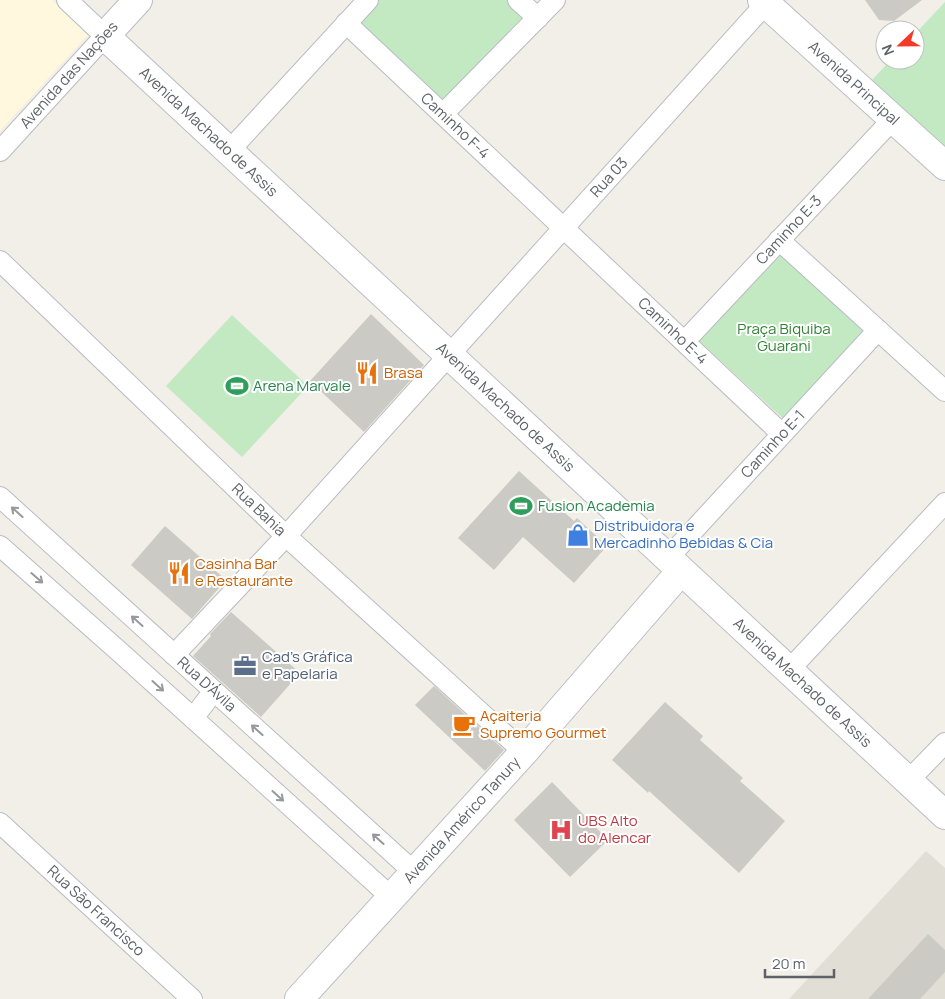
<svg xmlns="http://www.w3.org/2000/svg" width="945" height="999" font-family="Manrope,sans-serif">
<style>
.commercial{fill:#fff7de}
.education{fill:#e1ded5}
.green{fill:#c2e9c2}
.building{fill:#cccac4}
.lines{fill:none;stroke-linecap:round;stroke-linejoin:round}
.street-casing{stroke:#b9bcc1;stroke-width:22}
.secondary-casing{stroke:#babdc3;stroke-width:30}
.street{stroke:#fff;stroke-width:20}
.secondary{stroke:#fff;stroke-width:28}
.oneway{stroke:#96999d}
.labels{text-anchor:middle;stroke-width:4;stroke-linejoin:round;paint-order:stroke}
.street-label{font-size:15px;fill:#5e6268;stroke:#fff}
.park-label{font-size:15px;fill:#308434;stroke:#fff}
.food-label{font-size:15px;fill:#c56008;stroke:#fff;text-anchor:start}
.leisure-label{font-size:15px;fill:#27864d;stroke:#fff;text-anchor:start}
.shop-label{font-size:15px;fill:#366cbe;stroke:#fff;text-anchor:start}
.service-label{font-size:15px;fill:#4e5e75;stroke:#fff;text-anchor:start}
.health-label{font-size:15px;fill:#be3a42;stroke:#fff;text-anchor:start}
</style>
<rect width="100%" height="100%" fill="#f1efe7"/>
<path class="commercial" d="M0,0H52L88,35L0,131Z"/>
<path class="education" d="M926,851L945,868V999H789Z"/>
<g class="green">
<path d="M371,0H507L526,18L444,104L354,18Z"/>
<path d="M945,2V148L872,80L891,60H915V34Z"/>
<path d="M779,252L870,335L789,424L698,340Z"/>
<path d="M232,315L308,386L242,457L166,386Z"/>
</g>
<g class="building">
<path d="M865,0H922L894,21L879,20Z"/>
<path d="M371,314L424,365L364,432L310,381Z"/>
<path d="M519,471L574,521L577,518L607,546L574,583L523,537L494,570L458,538Z"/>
<path d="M165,526L226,580L192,619L131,565Z"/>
<path d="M231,612L300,673L261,717L193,656L211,636L210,634Z"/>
<path d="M434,686L504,750L485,771L415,705Z"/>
<path d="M665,702L703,736L700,740L743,778L740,781L785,821L739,873L649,791L648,793L612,760Z"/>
<path d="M552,782L608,840L570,877L514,820Z"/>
<path d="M928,934L945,950V972L920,999H868Z"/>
</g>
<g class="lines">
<defs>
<g id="street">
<path d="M518,0L538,18"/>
<path id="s1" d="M346,23L782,434"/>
<path d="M443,114L555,0"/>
<path d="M0,151L105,36L67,0"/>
<path d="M229,151L368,0"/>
<path d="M779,240L945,391"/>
<path id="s2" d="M0,261L286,536L524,752"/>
<path id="s3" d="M685,341L893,119"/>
<path id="s4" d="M0,497L414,872"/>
<path d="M0,546L122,654L391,897"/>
<path id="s5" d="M668,558L878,330"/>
<path id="s6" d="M174,655L286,536L769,0"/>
<path d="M789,670L945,503"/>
<path d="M193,718L214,691"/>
<path d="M908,781L945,743"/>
<path id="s7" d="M0,823L192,999"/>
</g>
<g id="secondary">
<path id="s8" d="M138,0L105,36L945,815"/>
<path id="s9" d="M762,0L945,166"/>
<path id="s10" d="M299,999L524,752L681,571"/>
</g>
</defs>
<use href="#street" class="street-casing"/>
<use href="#secondary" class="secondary-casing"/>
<use href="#street" class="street"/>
<use href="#secondary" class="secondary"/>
</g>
<defs><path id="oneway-shaft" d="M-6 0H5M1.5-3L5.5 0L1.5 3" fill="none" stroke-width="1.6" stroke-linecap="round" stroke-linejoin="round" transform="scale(1.25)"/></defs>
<g class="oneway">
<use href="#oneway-shaft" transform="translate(17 512) rotate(-138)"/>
<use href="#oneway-shaft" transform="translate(37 578) rotate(41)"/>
<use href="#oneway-shaft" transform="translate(137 621) rotate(-138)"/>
<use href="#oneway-shaft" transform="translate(158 686) rotate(42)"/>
<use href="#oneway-shaft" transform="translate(257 730) rotate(-138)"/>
<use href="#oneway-shaft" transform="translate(278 796) rotate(42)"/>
<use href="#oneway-shaft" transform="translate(378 839) rotate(-138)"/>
</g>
<defs>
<symbol id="restaurant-bare" viewBox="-9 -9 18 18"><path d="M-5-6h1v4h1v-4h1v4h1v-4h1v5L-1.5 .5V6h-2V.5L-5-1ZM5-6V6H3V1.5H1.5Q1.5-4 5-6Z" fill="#e8710a" stroke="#fff" stroke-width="2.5" paint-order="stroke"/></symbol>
<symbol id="stadium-bare" viewBox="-9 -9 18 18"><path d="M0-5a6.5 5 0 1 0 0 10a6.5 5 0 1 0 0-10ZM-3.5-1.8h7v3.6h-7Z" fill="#2e9e5b" stroke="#fff" stroke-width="2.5" paint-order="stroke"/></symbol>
<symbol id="shop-bare" viewBox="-9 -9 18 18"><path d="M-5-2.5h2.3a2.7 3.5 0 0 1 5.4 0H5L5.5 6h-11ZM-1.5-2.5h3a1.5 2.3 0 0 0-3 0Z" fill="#3f7fe0" stroke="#fff" stroke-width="2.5" paint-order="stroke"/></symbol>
<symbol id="office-bare" viewBox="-9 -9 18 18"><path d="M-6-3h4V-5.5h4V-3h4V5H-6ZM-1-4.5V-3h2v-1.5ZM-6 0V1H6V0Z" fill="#5c6f8a" stroke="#fff" stroke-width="2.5" paint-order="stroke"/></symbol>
<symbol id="cafe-bare" viewBox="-9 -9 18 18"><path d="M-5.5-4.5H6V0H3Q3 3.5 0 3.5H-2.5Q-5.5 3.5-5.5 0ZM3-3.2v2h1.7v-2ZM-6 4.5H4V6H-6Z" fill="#e8710a" stroke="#fff" stroke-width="2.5" paint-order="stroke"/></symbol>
<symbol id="hospital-bare" viewBox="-9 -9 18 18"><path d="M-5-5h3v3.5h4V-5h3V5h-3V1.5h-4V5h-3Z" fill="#e0444e" stroke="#fff" stroke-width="2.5" paint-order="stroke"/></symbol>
</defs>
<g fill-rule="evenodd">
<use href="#restaurant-bare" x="351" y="357" width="32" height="32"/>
<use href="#stadium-bare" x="221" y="370" width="32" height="32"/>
<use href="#stadium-bare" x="505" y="490" width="32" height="32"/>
<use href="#shop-bare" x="562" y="519" width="32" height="32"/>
<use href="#restaurant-bare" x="163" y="557" width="32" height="32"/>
<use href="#office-bare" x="229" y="650" width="32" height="32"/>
<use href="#cafe-bare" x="448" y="709" width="32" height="32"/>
<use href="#hospital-bare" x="545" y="814" width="32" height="32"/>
</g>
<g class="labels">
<g class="street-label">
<text transform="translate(69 75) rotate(-48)" y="5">Avenida das Nações</text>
<text dy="5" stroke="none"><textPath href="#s9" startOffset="124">Avenida Principal</textPath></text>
<text dy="5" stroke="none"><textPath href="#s1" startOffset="150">Caminho F-4</textPath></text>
<text dy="5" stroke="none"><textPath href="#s8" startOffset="190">Avenida Machado de Assis</textPath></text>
<text dy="5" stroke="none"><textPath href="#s6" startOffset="646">Rua 03</textPath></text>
<text dy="5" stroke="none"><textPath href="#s3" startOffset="152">Caminho E-3</textPath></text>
<text dy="5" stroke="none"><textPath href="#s1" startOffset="449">Caminho E-4</textPath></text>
<text dy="5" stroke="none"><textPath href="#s8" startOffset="595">Avenida Machado de Assis</textPath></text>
<text dy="5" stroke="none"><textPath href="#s5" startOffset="155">Caminho E-1</textPath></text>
<text dy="5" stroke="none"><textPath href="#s2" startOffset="359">Rua Bahia</textPath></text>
<text dy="5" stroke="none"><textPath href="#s8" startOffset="1000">Avenida Machado de Assis</textPath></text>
<text dy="5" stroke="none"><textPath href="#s4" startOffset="279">Rua D'Ávila</textPath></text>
<text dy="5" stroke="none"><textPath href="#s10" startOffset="242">Avenida Américo Tanury</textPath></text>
<text dy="5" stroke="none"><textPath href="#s7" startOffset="130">Rua São Francisco</textPath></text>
</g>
<g class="park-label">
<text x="784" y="334">Praça Biquiba<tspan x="784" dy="17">Guarani</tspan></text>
</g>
<g class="food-label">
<text x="384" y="378">Brasa</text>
<text x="195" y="569">Casinha Bar<tspan x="195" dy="17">e Restaurante</tspan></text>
<text x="480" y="721">Açaiteria<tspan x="480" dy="17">Supremo Gourmet</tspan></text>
</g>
<g class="leisure-label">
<text x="253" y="391">Arena Marvale</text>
<text x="538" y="511">Fusion Academia</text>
</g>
<g class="shop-label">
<text x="594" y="531">Distribuidora e<tspan x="594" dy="17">Mercadinho Bebidas &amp; Cia</tspan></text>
</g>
<g class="service-label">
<text x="262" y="662">Cad's Gráfica<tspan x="262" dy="17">e Papelaria</tspan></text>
</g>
<g class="health-label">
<text x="578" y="826">UBS Alto<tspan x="578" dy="17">do Alencar</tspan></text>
</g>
</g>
<g transform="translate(900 45) rotate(248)"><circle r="24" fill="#ffffff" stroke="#bfc0c3"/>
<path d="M0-4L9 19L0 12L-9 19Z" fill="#f33a2a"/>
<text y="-8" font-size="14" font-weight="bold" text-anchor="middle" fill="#5e6268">N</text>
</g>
<path d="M765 969v8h69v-8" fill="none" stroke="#5e6268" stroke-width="2.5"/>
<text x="772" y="969" font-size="15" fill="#5e6268" stroke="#ffffff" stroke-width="4" paint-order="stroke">20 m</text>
</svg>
